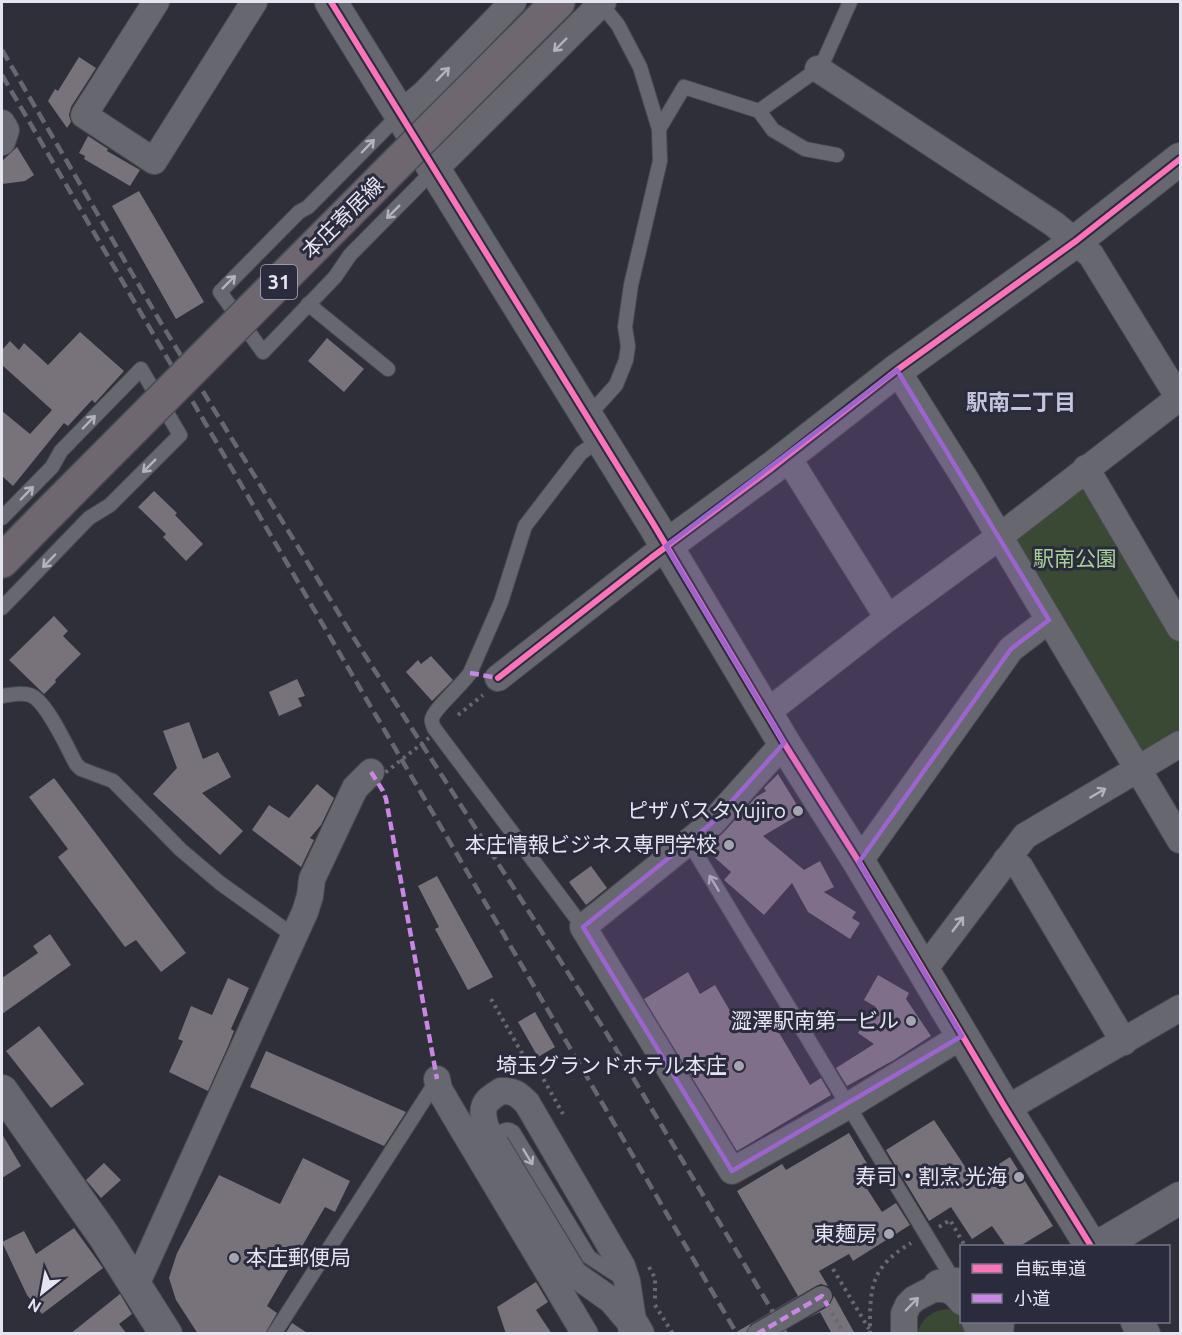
<svg xmlns="http://www.w3.org/2000/svg" width="1182" height="1335" font-family="Ubuntu,'Noto Sans JP',sans-serif">
<style>
.green{fill:#3a4934}
.building{fill:#78727a}
.lines{fill:none;stroke-linecap:round;stroke-linejoin:round}
.service-casing{stroke:#4a4a53;stroke-width:16}
.minor-casing{stroke:#4a4a53;stroke-width:28}
.tertiary-casing{stroke:#4a4a53;stroke-width:34}
.primary-casing{stroke:#4a4a53;stroke-width:36}
.path{stroke:#68686f;stroke-width:4;stroke-dasharray:3 4.5;stroke-linecap:butt}
.service{stroke:#676770;stroke-width:14}
.minor{stroke:#676770;stroke-width:26}
.tertiary{stroke:#676770;stroke-width:32}
.primary{stroke:#6f676f;stroke-width:33}
.rail{stroke:#676770;stroke-width:4.5;stroke-dasharray:12 6;stroke-linecap:butt}
.pedestrian-bridge-casing{stroke:#4a4a53;stroke-width:22;stroke-linecap:butt}
.primary-bridge-casing{stroke:#4a4a53;stroke-width:36;stroke-linecap:butt}
.path-bridge{stroke:#68686f;stroke-width:4;stroke-dasharray:3 4.5;stroke-linecap:butt}
.pedestrian-bridge{stroke:#676770;stroke-width:20}
.primary-bridge{stroke:#6f676f;stroke-width:33}
.quiet{stroke:#c787e3;stroke-width:4.5;stroke-dasharray:9 4.5;stroke-linecap:butt}
.cycleway-casing{stroke:#2b2b3e;stroke-width:10}
.cycleway{stroke:#fb73b8;stroke-width:6}
.oneway{stroke:#b3b3be}
.marked{fill:#9b64ce;fill-opacity:0.2;stroke:#9b64ce;stroke-width:4.5;stroke-linejoin:round}
.poi-dot{fill:#a5a5b2;stroke:#2b2b3e;stroke-width:2}
.labels{text-anchor:middle;stroke-width:6;stroke-linejoin:round;paint-order:stroke}
.shield{fill:#2b2b3e;stroke:#adadbc;stroke-width:1.5}
.shield-label{font-size:20px;font-weight:bold;fill:#e5e5f2}
.street-label{font-size:21px;fill:#e5e5f2;stroke:#2b2b3e}
.park-label{font-size:21px;fill:#a9d094;stroke:#2b2b3e}
.poi-label{font-size:21px;fill:#e5e5f2;stroke:#2b2b3e;text-anchor:end}
.neighbourhood-label{font-size:22px;font-weight:bold;fill:#c3c5dd;stroke:#2b2b3e}
</style>
<rect width="100%" height="100%" fill="#2f2f3a"/>
<g class="green">
<path d="M1078,481L1089,487L1180,638V734L1145,754L1139,752L1011,536Z"/>
<path d="M948,1309L961,1315L962,1322H968L972,1334H917C922,1318 932,1310 948,1309Z"/>
</g>
<g class="building">
<path d="M79,57L96,68L71,107L69,115L71,122L67,128L48,101L55,89L58,91Z"/>
<path d="M88,136L108,149L107,151L140,170L130,186L84,159L85,156L79,153Z"/>
<path d="M17,147L34,175L25,181L2,184V161Z"/>
<path d="M139,191L204,302L176,319L112,206Z"/>
<path d="M80,332L124,371L95,403L92,400L68,426L64,423L13,486L2,476V411L30,434L52,410L2,365V350L10,341L19,350L24,343L48,365Z"/>
<path d="M327,338L364,369L344,392L308,361Z"/>
<path d="M154,491L177,513L175,515L203,544L186,561L163,537L166,534L138,507Z"/>
<path d="M54,616L68,631L63,636L81,654L55,680L56,682L44,694L9,660Z"/>
<path d="M431,656L453,680L432,701L406,672L418,660L421,664Z"/>
<path d="M297,679L305,696L298,698L302,706L279,716L269,692Z"/>
<path d="M189,722L203,759L218,752L231,777L202,793L243,831L220,855L153,794L177,768L163,731Z"/>
<path d="M778,774L802,813L763,836L804,870L820,861L834,887L824,892L856,912L852,918L860,923L850,939L808,912L792,883L764,915L724,880L731,872L705,849L723,833L756,797L766,791L764,788Z"/>
<path d="M54,778L186,953L161,972L136,940L125,947L58,857L68,849L29,797Z"/>
<path d="M317,784L334,798L321,825L310,838L314,840L301,867L252,830L269,805L289,818Z"/>
<path d="M591,866L607,888L586,905L569,882Z"/>
<path d="M437,876L493,977L468,990L435,929L439,927L418,886Z"/>
<path d="M50,934L71,965L2,1014V978L38,953L33,946Z"/>
<path d="M688,972L700,994L715,985L741,1030L768,1014L810,1085L821,1078L831,1095L737,1151L644,999Z"/>
<path d="M878,975L909,993L906,999L931,1036L894,1060L847,1086L836,1068L874,1044L858,1033L876,1007L864,1000Z"/>
<path d="M228,978L249,988L231,1029L234,1031L229,1044L208,1091L169,1072L183,1041L178,1039L191,1006L212,1015Z"/>
<path d="M535,1012L555,1047L538,1057L518,1022Z"/>
<path d="M39,1026L84,1084L51,1108L6,1051Z"/>
<path d="M266,1051L406,1112L384,1146L250,1087Z"/>
<path d="M934,1120L974,1180L1010,1157L1053,1226L1020,1246H1006L992,1226L972,1239L951,1207L929,1221L886,1150Z"/>
<path d="M849,1133L872,1172L860,1178L882,1212L896,1203L910,1225L853,1261L849,1254L819,1271L828,1286L821,1284L816,1286L751,1324L745,1334H733L798,1296L737,1191L782,1164L786,1170Z"/>
<path d="M2,1134L21,1166L2,1178Z"/>
<path d="M303,1158L350,1181L335,1212L325,1207L267,1306L277,1313L265,1334H198L176,1300L169,1278L177,1253L219,1175L280,1204Z"/>
<path d="M104,1163L121,1180L101,1198L86,1180Z"/>
<path d="M74,1228L103,1268L42,1314L27,1295L2,1242L24,1231L36,1254Z"/>
<path d="M536,1282L548,1302L536,1310L552,1334H506L497,1307Z"/>
<path d="M120,1294L132,1314L119,1324L127,1334H70Z"/>
<path d="M834,1296L855,1334H832L820,1312L806,1319L829,1306Z"/>
<path d="M292,1323L309,1334H285Z"/>
</g>
<g class="lines">
<defs>
<g id="service">
<path d="M759,111L818,69L825,58L850,2"/>
<path d="M400,114L308,207L299,212L220,292L263,352L335,277L350,255L434,170"/>
<path d="M659,129L684,87L759,111L773,130L805,149L837,155"/>
<path d="M308,304L388,369"/>
<path d="M584,413L597,406L616,385L626,360L628,346L625,327L631,285L660,161L659,129L640,67L618,25L601,4"/>
<path d="M2,518L52,467L61,451L141,369L180,435L110,505L89,518L2,608"/>
<path d="M2,696C10,695 21,692 30,695C46,700 68,749 76,764L81,769L113,781L181,850L220,883L294,936"/>
<path d="M689,842L956,1284"/>
<path d="M583,927L434,728C433,725 431,722 432,719C433,710 463,684 470,673L501,602L525,526L581,453L600,440"/>
<path d="M496,1145L498,1134C504,1130 507,1128 513,1132L589,1257L626,1281"/>
<path d="M274,1334L437,1080"/>
</g>
<g id="minor">
<path d="M156,2L84,115L154,161L254,2"/>
<path d="M818,69L1054,224L1091,255L1180,400"/>
<path d="M400,114L424,94L513,2"/>
<path d="M2,123L6,130L2,142"/>
<path d="M434,170L603,2"/>
<path d="M897,370L966,480L1180,840"/>
<path d="M787,456L888,618"/>
<path d="M1086,468L1180,628"/>
<path d="M498,678L666,546"/>
<path d="M766,713L888,618L999,537L1180,397"/>
<path d="M784,743L712,823L583,927L732,1171L848,1106L962,1036"/>
<path d="M1006,860L1020,867L1124,1042"/>
<path d="M859,862L1011,649L1049,620"/>
<path d="M923,971L1025,836L1180,744"/>
<path d="M437,1079L439,1089L453,1113L585,1334"/>
<path d="M501,1091C514,1090 519,1095 527,1103L622,1266L627,1281L634,1327L611,1300L574,1274L486,1128C480,1107 483,1102 501,1091Z"/>
<path d="M1006,1109L1180,1008"/>
<path d="M136,1285L305,912L310,896L312,879L355,788L371,772"/>
<path d="M975,1322L980,1334"/>
<path d="M904,1334V1314L908,1305L914,1299L939,1286L954,1293L962,1302"/>
</g>
<g id="tertiary">
<path d="M331,2L654,525L784,743L859,862L1006,1109L1091,1246"/>
<path d="M666,546L772,468L897,370L1076,241L1180,159"/>
<path d="M2,1091L104,1236L166,1334"/>
<path d="M1099,1246L1180,1198"/>
<path d="M939,1286L956,1284L962,1286"/>
<path d="M1137,1322L1144,1334"/>
<path d="M634,1327L638,1334"/>
<path d="M997,1334L998,1322"/>
</g>
<g id="primary">
<path d="M511,49L558,2"/>
<path d="M2,561L46,516"/>
</g>
</defs>
<use href="#service" class="service-casing"/>
<use href="#minor" class="minor-casing"/>
<use href="#tertiary" class="tertiary-casing"/>
<use href="#primary" class="primary-casing"/>
<g class="path">
<path d="M458,715L483,695"/>
<path d="M491,999L531,1069L540,1073L563,1114"/>
<path d="M939,1227L950,1220L965,1246"/>
<path d="M649,1267L655,1278V1300"/>
<path d="M833,1269L869,1329"/>
<path d="M655,1305L673,1334"/>
<path d="M832,1313L844,1334"/>
<path d="M870,1334C870,1289 869,1268 911,1243"/>
</g>
<use href="#service" class="service"/>
<use href="#minor" class="minor"/>
<use href="#tertiary" class="tertiary"/>
<use href="#primary" class="primary"/>
<g class="rail">
<path d="M2,50L161,323L352,635L604,1029L786,1334"/>
<path d="M2,75L737,1334"/>
</g>
<defs>
<path id="pedestrian-bridge" d="M757,1334L822,1296"/>
<path id="primary-bridge" d="M46,516L511,49"/>
</defs>
<use href="#pedestrian-bridge" class="pedestrian-bridge-casing"/>
<use href="#primary-bridge" class="primary-bridge-casing"/>
<path class="path-bridge" d="M362,791L439,730"/>
<use href="#pedestrian-bridge" class="pedestrian-bridge"/>
<use href="#primary-bridge" class="primary-bridge"/>
<g class="quiet">
<path d="M470,673L498,678"/>
<path d="M371,772L383,791L386,799L437,1079"/>
<path d="M757,1334L822,1296L828,1306"/>
</g>
<defs>
<g id="cycleway">
<path d="M331,2L654,525L784,743L859,862L1006,1109L1091,1246"/>
<path d="M498,678L651,558L772,468L897,370L1076,241L1180,159"/>
</g>
</defs>
<use href="#cycleway" class="cycleway-casing"/>
<use href="#cycleway" class="cycleway"/>
</g>
<defs><path id="oneway-shaft" d="M-6 0H5M1.5-3L5.5 0L1.5 3" fill="none" stroke-width="1.6" stroke-linecap="round" stroke-linejoin="round" transform="scale(1.5)"/></defs>
<g class="oneway">
<use href="#oneway-shaft" transform="translate(560 45) rotate(135)"/>
<use href="#oneway-shaft" transform="translate(443 74) rotate(-46)"/>
<use href="#oneway-shaft" transform="translate(368 146) rotate(-46)"/>
<use href="#oneway-shaft" transform="translate(393 212) rotate(135)"/>
<use href="#oneway-shaft" transform="translate(229 282) rotate(-45)"/>
<use href="#oneway-shaft" transform="translate(89 422) rotate(-46)"/>
<use href="#oneway-shaft" transform="translate(149 466) rotate(135)"/>
<use href="#oneway-shaft" transform="translate(27 493) rotate(-46)"/>
<use href="#oneway-shaft" transform="translate(49 561) rotate(134)"/>
<use href="#oneway-shaft" transform="translate(1098 793) rotate(-30)"/>
<use href="#oneway-shaft" transform="translate(714 883) rotate(-121)"/>
<use href="#oneway-shaft" transform="translate(958 924) rotate(-53)"/>
<use href="#oneway-shaft" transform="translate(528 1157) rotate(59)"/>
<use href="#oneway-shaft" transform="translate(912 1304) rotate(-46)"/>
</g>
<path class="marked" d="M897,370L1049,620L1011,649L859,862L962,1036L732,1171L583,927L712,823L784,743L666,546Z"/>
<g class="poi-dot">
<circle cx="798" cy="811" r="6"/>
<circle cx="729" cy="845" r="6"/>
<circle cx="911" cy="1021" r="6"/>
<circle cx="739" cy="1066" r="6"/>
<circle cx="1019" cy="1177" r="6"/>
<circle cx="889" cy="1234" r="6"/>
<circle cx="234" cy="1258" r="6"/>
</g>
<g class="labels">
<rect class="shield" x="261" y="265" width="36" height="34" rx="4.5"/>
<g class="shield-label">
<text x="279" y="289">31</text>
</g>
<g class="street-label">
<text transform="translate(343 218) rotate(-45)" y="7">本庄寄居線</text>
</g>
<g class="park-label">
<text x="1075" y="566">駅南公園</text>
</g>
<g class="poi-label">
<text x="786" y="818">ピザパスタYujiro</text>
<text x="717" y="852">本庄情報ビジネス専門学校</text>
<text x="899" y="1028">澀澤駅南第一ビル</text>
<text x="727" y="1073">埼玉グランドホテル本庄</text>
<text x="1007" y="1184">寿司・割烹 光海</text>
<text x="877" y="1241">東麺房</text>
<text x="246" y="1265" text-anchor="start">本庄郵便局</text>
</g>
<g class="neighbourhood-label">
<text x="1021" y="410">駅南二丁目</text>
</g>
</g>
<rect width="1182" height="1335" fill="none" stroke="#e5e5f2" stroke-width="6"/>
<rect x="960" y="1245" width="210" height="78" fill="#2b2b3e" stroke="#757586" stroke-width="1.5"/>
<rect x="972" y="1264" width="30" height="9" fill="#fb73b8" stroke="#757586" stroke-width="1.5"/>
<text x="1014" y="1275" font-size="18" fill="#e5e5f2">自転車道</text>
<rect x="972" y="1294" width="30" height="9" fill="#c787e3" stroke="#757586" stroke-width="1.5"/>
<text x="1014" y="1305" font-size="18" fill="#e5e5f2">小道</text>
<g transform="translate(42 1293) rotate(211)" stroke="#2b2b3e" stroke-width="4.5" paint-order="stroke">
<path d="M0-4.5L10 22L0 15L-10 22Z" fill="#e5e5f2"/>
<text y="-9" font-size="16" font-weight="bold" text-anchor="middle" fill="#e5e5f2">N</text>
</g>
</svg>
